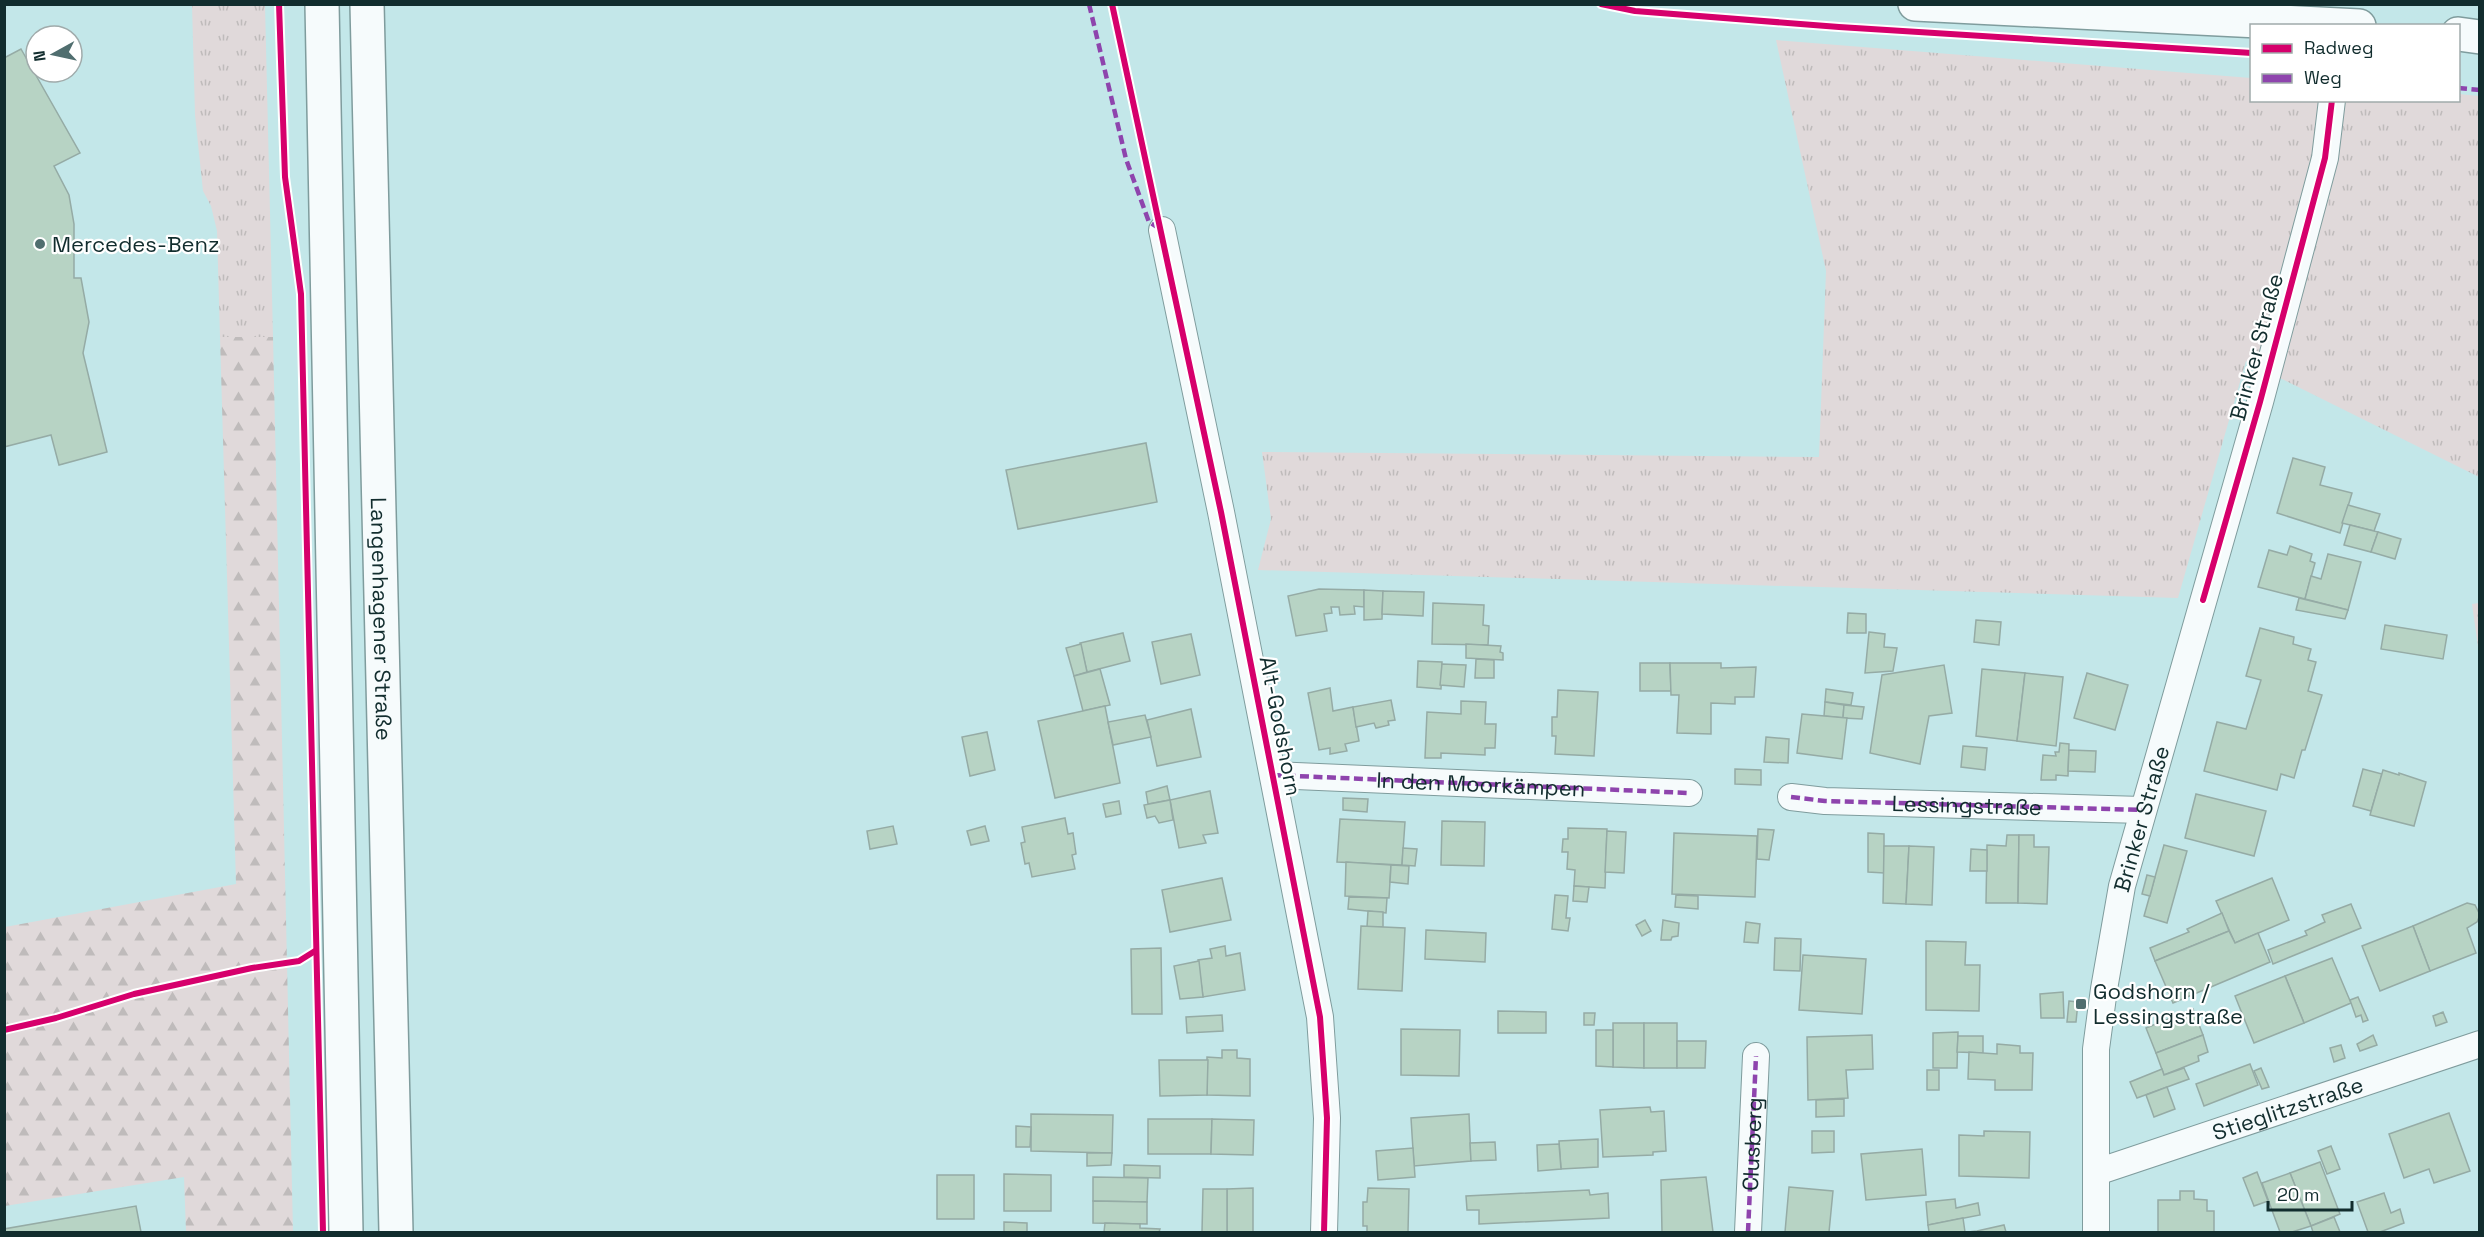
<svg xmlns="http://www.w3.org/2000/svg" width="2484" height="1237" font-family="'Space Grotesk',sans-serif">
<style>
.grass{fill:url(#grass-tufts)}
.forest{fill:url(#forest-firs)}
.park{fill:url(#park-crowns)}
.building{fill:#b7d3c4;stroke:#95aba5;stroke-width:1.5}
.lines{fill:none;stroke-linecap:round;stroke-linejoin:round}
.street-casing{stroke:#7f9c9d;stroke-width:28}
.secondary-casing{stroke:#7f9c9d;stroke-width:36}
.street{stroke:#f6fbfc;stroke-width:26}
.secondary{stroke:#f6fbfc;stroke-width:33}
.quiet{stroke:#8e44ad;stroke-width:4.5;stroke-dasharray:9 4.5;stroke-linecap:butt}
.cycleway-casing{stroke:#fff;stroke-width:10}
.cycleway{stroke:#d6006c;stroke-width:6}
.poi-dot{fill:#506e6f;stroke:#fff;stroke-width:2}
.labels{text-anchor:middle;stroke-width:4.5;stroke-linejoin:round;paint-order:stroke}
.poi-label{font-size:22px;fill:#122d2e;stroke:#fff;text-anchor:start}
.street-label{font-size:22px;fill:#122d2e;stroke:#fff}
</style>
<defs>
<pattern id="grass-tufts" width="24" height="20" patternUnits="userSpaceOnUse" patternTransform="scale(1.5)"><rect width="24" height="20" fill="#e0d9da"/><path d="M3 7l-1-3M5 7V3M7 7l1-3M15 17l-1-3M17 17v-4M19 17l1-3" fill="none" stroke="#bfbbbb"/></pattern>
<pattern id="forest-firs" width="22" height="20" patternUnits="userSpaceOnUse" patternTransform="scale(1.5)"><rect width="22" height="20" fill="#e0d9da"/><path d="M5 1l3.5 6h-7zM16 11l3.5 6h-7z" fill="#bfbbbb"/></pattern>
<pattern id="park-crowns" width="20" height="18" patternUnits="userSpaceOnUse" patternTransform="scale(1.5)"><rect width="20" height="18" fill="#e0d9da"/><path d="M2 6a3 3 0 1 1 6 0M12 15a3 3 0 1 1 6 0" fill="none" stroke="#bfbbbb"/></pattern>
</defs>
<rect width="100%" height="100%" fill="#c3e7e9"/>
<g class="grass">
<path d="M192,5H265L273,337H220L217,231L211,206L203,191L195,115Z"/>
<path d="M1776,40L2251,78L2252,100H2458L2459,94L2479,96V477L2246,361L2178,598L1258,570L1271,519L1262,452L1819,457L1826,271Z"/>
</g>
<path class="forest" d="M220,337H273L293,1232H186L184,1177L5,1206V927L236,884Z"/>
<path class="park" d="M2479,603H2480L2479,654L2472,604Z"/>
<g class="building">
<path d="M21,49L80,153L54,166L69,195L74,224V278H81L89,322L83,353L107,452L59,465L51,435L4,447V58Z"/>
<path d="M1146,443L1157,502L1018,529L1006,470Z"/>
<path d="M2293,458L2325,467L2320,485L2352,493L2340,533L2277,513Z"/>
<path d="M2348,505L2380,514L2374,531L2342,523Z"/>
<path d="M2350,525L2378,532L2371,552L2344,545Z"/>
<path d="M2378,532L2401,539L2395,559L2371,552Z"/>
<path d="M2290,546L2312,554L2310,561L2315,563L2305,599L2258,587L2269,550L2287,555Z"/>
<path d="M2328,554L2361,562L2348,610L2305,599L2311,576L2321,579Z"/>
<path d="M1319,589L1364,590V607L1354,606L1355,614L1340,615L1339,607H1331L1332,613L1324,614L1327,631L1296,636L1288,596Z"/>
<path d="M1364,590L1383,591L1382,619L1364,620Z"/>
<path d="M1383,591L1424,592L1423,616L1382,614Z"/>
<path d="M2299,598L2348,610L2345,619L2296,610Z"/>
<path d="M1433,603L1484,605L1483,625L1489,626L1488,645L1432,644Z"/>
<path d="M1848,613L1866,614V633H1847Z"/>
<path d="M1976,620L2001,622L1999,645L1974,642Z"/>
<path d="M2385,625L2447,635L2443,659L2381,649Z"/>
<path d="M2260,628L2294,637L2293,644L2311,649L2308,660L2316,662L2308,691L2322,695L2305,750H2302L2294,778L2281,774L2277,790L2204,771L2217,722L2246,729L2261,680L2246,676Z"/>
<path d="M1869,632L1885,634L1884,647L1897,648L1893,671L1865,673Z"/>
<path d="M1123,633L1130,661L1087,672L1080,643Z"/>
<path d="M1191,634L1200,675L1161,684L1152,642Z"/>
<path d="M1081,644L1087,672L1074,676L1066,648Z"/>
<path d="M1466,644L1501,646L1500,652L1503,653V660L1466,658Z"/>
<path d="M1476,659L1494,660V678H1475Z"/>
<path d="M1418,661L1442,662L1441,689L1417,687Z"/>
<path d="M1640,663H1670L1671,691H1640Z"/>
<path d="M1670,663H1721V668L1756,667L1754,697H1735V704L1711,703V734L1677,733L1679,695H1671Z"/>
<path d="M1442,664L1466,665L1464,687L1440,685Z"/>
<path d="M1944,665L1952,713L1929,716L1920,764L1870,753L1882,675Z"/>
<path d="M1100,669L1110,705L1083,711L1074,676Z"/>
<path d="M1982,669L2025,673L2017,741L1976,736Z"/>
<path d="M2025,673L2063,677L2056,746L2017,741Z"/>
<path d="M2087,673L2128,685L2115,730L2074,718Z"/>
<path d="M1330,688L1333,711L1353,707L1359,741L1345,744L1347,751L1330,754V748L1319,750L1308,693Z"/>
<path d="M1826,689L1853,693L1851,705L1825,702Z"/>
<path d="M1558,690L1598,692L1594,756L1555,754L1556,736H1552V717H1557Z"/>
<path d="M1391,700L1395,720L1388,721L1389,725L1376,728L1374,723L1356,727L1353,707Z"/>
<path d="M1461,701L1486,702L1485,724H1496L1495,748H1485V755L1441,753V758H1425L1427,712L1461,714Z"/>
<path d="M1825,702L1844,705L1843,718L1824,716Z"/>
<path d="M1844,705L1864,707L1862,719L1843,718Z"/>
<path d="M1105,706L1120,783L1055,798L1038,721Z"/>
<path d="M1191,709L1201,757L1157,766L1147,720Z"/>
<path d="M1802,714L1847,718L1842,759L1797,753Z"/>
<path d="M1145,715L1151,737L1113,745L1108,722Z"/>
<path d="M987,732L995,770L970,776L962,737Z"/>
<path d="M1766,737L1789,739L1788,763L1764,762Z"/>
<path d="M2060,743L2069,744L2068,776L2056,775V780H2041L2043,755L2056,756L2055,752H2059Z"/>
<path d="M1963,746L1987,748L1985,770L1961,767Z"/>
<path d="M2069,750L2096,751L2095,772L2068,771Z"/>
<path d="M1735,769L1761,770V785L1735,784Z"/>
<path d="M2363,769L2382,774L2371,811L2353,806Z"/>
<path d="M2383,770L2399,775V773L2426,782L2414,826L2370,815Z"/>
<path d="M1167,786L1170,800L1148,804L1146,792Z"/>
<path d="M1210,791L1218,833L1203,835L1206,843L1179,848L1170,800Z"/>
<path d="M2196,794L2266,811L2254,856L2185,838Z"/>
<path d="M1343,798L1368,799L1367,812L1343,810Z"/>
<path d="M1170,800L1173,820L1159,823L1155,816L1147,818L1144,805Z"/>
<path d="M1119,801L1121,814L1106,817L1103,804Z"/>
<path d="M1065,818L1068,834L1073,833L1076,854L1072,855L1075,869L1032,877L1029,863L1025,864L1021,843L1025,842L1022,827Z"/>
<path d="M1340,819L1405,822L1402,865L1337,862Z"/>
<path d="M1442,821L1485,822L1484,866L1441,865Z"/>
<path d="M893,826L897,844L870,849L867,831Z"/>
<path d="M985,826L989,841L971,845L967,831Z"/>
<path d="M1568,828L1607,829L1605,888L1574,886L1575,870L1567,869L1568,852H1562L1563,839H1568Z"/>
<path d="M1758,829L1774,830L1769,860L1757,859Z"/>
<path d="M1607,831L1626,832L1624,873L1605,872Z"/>
<path d="M1674,833L1757,836L1755,897L1672,894Z"/>
<path d="M1868,833L1884,834V873L1868,872Z"/>
<path d="M2007,835H2019L2018,903H1986L1987,845L2006,846Z"/>
<path d="M2019,835H2034V847H2049L2047,904L2018,903Z"/>
<path d="M2164,845L2187,851L2167,923L2144,916Z"/>
<path d="M1884,846H1909L1906,904L1883,903Z"/>
<path d="M1909,846L1934,847L1932,905L1906,904Z"/>
<path d="M1403,848L1417,849L1415,866L1402,865Z"/>
<path d="M1971,849L1987,850V871H1970Z"/>
<path d="M1346,862L1391,865L1389,898L1345,896Z"/>
<path d="M1391,865L1409,866L1408,884L1390,882Z"/>
<path d="M2147,875L2155,877L2150,896L2142,894Z"/>
<path d="M1222,878L1231,920L1170,932L1162,890Z"/>
<path d="M2272,878L2289,920L2235,943L2216,901Z"/>
<path d="M1574,886L1589,887L1587,902L1573,901Z"/>
<path d="M1555,895L1568,896L1566,918H1570L1568,931L1552,929Z"/>
<path d="M1676,895L1698,896V909L1675,907Z"/>
<path d="M1349,897L1387,898L1386,913L1348,909Z"/>
<path d="M2467,903L2475,905L2480,915L2477,922L2467,928L2476,953L2430,971L2413,926Z"/>
<path d="M2351,904L2361,928L2273,964L2268,950L2307,935L2305,931L2325,922L2322,915Z"/>
<path d="M1368,911L1383,912V927H1367Z"/>
<path d="M2222,913L2229,931L2155,961L2150,948L2189,932L2187,929Z"/>
<path d="M1645,920L1651,931L1642,936L1636,925Z"/>
<path d="M1663,920L1679,923L1678,936L1672,937L1671,940H1661Z"/>
<path d="M1746,922L1760,924L1758,943L1744,942Z"/>
<path d="M1361,926L1405,928L1402,991L1358,989Z"/>
<path d="M2413,926L2430,971L2380,991L2362,946Z"/>
<path d="M1426,930L1486,933L1485,962L1425,959Z"/>
<path d="M2229,931L2235,943L2258,933L2270,962L2173,1003L2155,961Z"/>
<path d="M1775,938L1801,939L1800,971L1774,970Z"/>
<path d="M1926,941L1966,942L1965,965H1980L1979,1011L1926,1010Z"/>
<path d="M1225,946L1226,956L1240,953L1245,990L1203,997L1198,960L1212,958L1210,949Z"/>
<path d="M1161,948L1162,1014H1132L1131,949Z"/>
<path d="M1803,955L1866,959L1862,1014L1799,1010Z"/>
<path d="M2332,958L2351,1003L2304,1023L2285,976Z"/>
<path d="M1199,961L1203,997L1180,999L1174,966Z"/>
<path d="M2285,976L2304,1023L2254,1043L2235,996Z"/>
<path d="M2063,992L2064,1018H2041L2040,994Z"/>
<path d="M2358,997L2368,1020L2363,1022L2361,1015L2356,1017L2350,1000Z"/>
<path d="M2069,1001L2078,1002L2076,1022H2067Z"/>
<path d="M2193,1009L2203,1035L2156,1053L2146,1028Z"/>
<path d="M1498,1011L1546,1012V1033H1498Z"/>
<path d="M2443,1012L2447,1022L2436,1026L2433,1016Z"/>
<path d="M1584,1013H1595L1594,1025H1584Z"/>
<path d="M1222,1015L1223,1031L1187,1033L1186,1017Z"/>
<path d="M1613,1023H1644V1068L1613,1067Z"/>
<rect x="1644" y="1023" width="33" height="45"/>
<path d="M1401,1029L1460,1030L1459,1076L1401,1075Z"/>
<path d="M1596,1030H1613V1067L1596,1066Z"/>
<path d="M1958,1032L1957,1068H1933V1033Z"/>
<path d="M1872,1035L1873,1069L1846,1070L1848,1098L1808,1100L1807,1037Z"/>
<path d="M2203,1035L2208,1052L2198,1056L2199,1061L2164,1075L2156,1053Z"/>
<path d="M2373,1035L2377,1045L2360,1051L2357,1044Z"/>
<path d="M1958,1036H1983V1053L1957,1052Z"/>
<path d="M1677,1041H1706L1705,1068H1677Z"/>
<path d="M1997,1044L2020,1046V1053H2033L2032,1090H1995V1080L1968,1079L1969,1052L1997,1054Z"/>
<path d="M2341,1045L2345,1058L2334,1062L2330,1048Z"/>
<path d="M1222,1050H1237V1058L1250,1059V1096L1207,1095V1057L1222,1058Z"/>
<path d="M1159,1060H1208L1207,1095L1160,1096Z"/>
<path d="M2250,1064L2258,1085L2204,1106L2196,1084Z"/>
<path d="M2184,1068L2189,1079L2137,1098L2130,1082L2162,1069L2164,1075Z"/>
<path d="M2261,1068L2269,1087L2262,1089L2254,1071Z"/>
<rect x="1927" y="1070" width="12" height="20"/>
<path d="M2167,1087L2175,1109L2154,1117L2146,1095Z"/>
<path d="M1844,1099V1116L1816,1117V1100Z"/>
<path d="M1650,1107L1651,1112L1664,1111L1666,1151L1653,1152V1155L1603,1157L1600,1110Z"/>
<path d="M2449,1113L2470,1171L2434,1183L2429,1169L2404,1178L2389,1134Z"/>
<path d="M1031,1114L1113,1115L1112,1153L1031,1151Z"/>
<path d="M1469,1114L1471,1161L1414,1166L1411,1118Z"/>
<path d="M1148,1119H1212L1211,1154H1148Z"/>
<path d="M1212,1119L1254,1120L1253,1155L1211,1154Z"/>
<path d="M1016,1126L1031,1127L1030,1147H1016Z"/>
<path d="M1812,1131H1834V1152L1812,1153Z"/>
<path d="M1984,1131L2030,1132L2029,1178L1959,1176V1135L1984,1136Z"/>
<path d="M1598,1139V1167L1561,1169L1559,1141Z"/>
<path d="M1495,1142L1496,1160L1471,1161L1470,1143Z"/>
<path d="M1559,1144L1561,1169L1538,1171L1537,1145Z"/>
<path d="M2331,1146L2340,1169L2327,1174L2318,1151Z"/>
<path d="M1413,1148L1415,1177L1378,1180L1376,1151Z"/>
<path d="M1922,1149L1926,1195L1866,1200L1861,1154Z"/>
<path d="M1087,1153H1112L1111,1165L1087,1166Z"/>
<path d="M2320,1162L2340,1214L2311,1226L2290,1173Z"/>
<path d="M1124,1165L1160,1166V1178L1124,1177Z"/>
<path d="M2257,1172L2268,1201L2254,1206L2243,1178Z"/>
<path d="M2290,1173L2311,1226L2292,1232H2280L2262,1183Z"/>
<path d="M1004,1174L1051,1175V1211H1004Z"/>
<rect x="937" y="1175" width="37" height="44"/>
<path d="M1093,1177L1148,1178L1147,1202L1093,1201Z"/>
<path d="M1706,1177L1713,1232H1662L1661,1180Z"/>
<path d="M1789,1187L1833,1191L1829,1232H1785Z"/>
<path d="M1253,1188V1232H1227V1189Z"/>
<path d="M1368,1188L1409,1189L1408,1232H1367V1226H1363V1202H1367Z"/>
<path d="M1203,1189H1227V1232H1202Z"/>
<path d="M1589,1190L1590,1195L1608,1193L1609,1218L1479,1224V1210H1467L1466,1196Z"/>
<path d="M2180,1191H2194V1199L2207,1200V1211H2214V1232H2158V1200H2180Z"/>
<path d="M2384,1193L2391,1213L2400,1209L2404,1223L2380,1232H2368L2357,1202Z"/>
<path d="M1955,1199L1956,1208L1978,1203L1980,1215L1928,1225L1926,1202Z"/>
<path d="M1093,1201L1147,1202V1224L1093,1223Z"/>
<path d="M136,1206L141,1232H4V1229Z"/>
<path d="M2334,1217L2340,1232H2313L2311,1226Z"/>
<path d="M1963,1218L1965,1232H1929L1928,1225Z"/>
<path d="M1004,1222L1027,1223V1232H1004Z"/>
<path d="M1105,1223L1140,1224V1228L1160,1229L1159,1232H1104Z"/>
<path d="M2004,1225L2006,1232H1968L1977,1231Z"/>
</g>
<g class="lines">
<defs>
<g id="street">
<path d="M1162,230L1221,512L1320,1017L1327,1118L1324,1232"/>
<path d="M1273,775L1689,793"/>
<path d="M1791,797L1825,801L2142,810"/>
<path id="s1" d="M2097,1172L2480,1044"/>
<path id="s2" d="M1748,1232L1756,1056"/>
<path id="s3" d="M2096,1232V1049L2104,989L2122,886L2260,402L2325,158L2332,100"/>
</g>
<g id="secondary">
<path d="M322,4L346,1232"/>
<path id="s4" d="M367,4L396,1232"/>
<path d="M1915,4L2359,26"/>
<path d="M2458,34L2480,37"/>
</g>
</defs>
<use href="#street" class="street-casing"/>
<use href="#secondary" class="secondary-casing"/>
<use href="#street" class="street"/>
<use href="#secondary" class="secondary"/>
<g class="quiet">
<path d="M1089,4L1126,159L1149,222L1162,230"/>
<path d="M2458,88L2480,90"/>
<path id="s5" d="M1273,775L1689,793"/>
<path id="s6" d="M1791,797L1825,801L2142,810"/>
<path d="M1748,1232L1756,1056"/>
</g>
<defs>
<g id="cycleway">
<path d="M279,4L285,177L301,294L323,1232"/>
<path d="M1112,4L1221,512L1320,1017L1327,1118L1324,1232"/>
<path d="M1601,4L1635,11L1839,27L2252,53"/>
<path d="M2203,600L2260,402L2325,158L2332,100"/>
<path d="M4,1030L56,1018L134,994L252,968L299,961L315,951"/>
</g>
</defs>
<use href="#cycleway" class="cycleway-casing"/>
<use href="#cycleway" class="cycleway"/>
</g>
<g class="poi-dot">
<circle cx="40" cy="244" r="6"/>
<rect x="2075" y="998" width="12" height="12" rx="3"/>
</g>
<g class="labels">
<g class="poi-label">
<text x="52" y="252">Mercedes-Benz</text>
<text x="2093" y="999">Godshorn /<tspan x="2093" dy="25">Lessingstraße</tspan></text>
</g>
<g class="street-label">
<text transform="translate(2256 347) rotate(-75)" y="8">Brinker Straße</text>
<text dy="8" stroke="none"><textPath href="#s4" startOffset="615">Langenhagener Straße</textPath></text>
<text transform="translate(1281 726) rotate(79)" y="8">Alt-Godshorn</text>
<text dy="8" stroke="none"><textPath href="#s5" startOffset="208">In den Moorkämpen</textPath></text>
<text dy="8" stroke="none"><textPath href="#s6" startOffset="176">Lessingstraße</textPath></text>
<text dy="8" stroke="none"><textPath href="#s3" startOffset="418">Brinker Straße</textPath></text>
<text dy="8" stroke="none"><textPath href="#s1" startOffset="201">Stieglitzstraße</textPath></text>
<text dy="8" stroke="none"><textPath href="#s2" startOffset="88">Clusberg</textPath></text>
</g>
</g>
<rect width="2484" height="1237" fill="none" stroke="#122d2e" stroke-width="12"/>
<rect x="2250" y="24" width="210" height="78" fill="#ffffff" stroke="#a0abab" stroke-width="1.5"/>
<rect x="2262" y="44" width="30" height="9" fill="#d6006c" stroke="#a0abab" stroke-width="1.5"/>
<text x="2304" y="54" font-size="18" fill="#122d2e">Radweg</text>
<rect x="2262" y="74" width="30" height="9" fill="#8e44ad" stroke="#a0abab" stroke-width="1.5"/>
<text x="2304" y="84" font-size="18" fill="#122d2e">Weg</text>
<g transform="translate(54 54) rotate(262)"><circle r="28" fill="#ffffff" stroke="#a0abab" stroke-width="1.5"/>
<path d="M0-4.5L10 22L0 15L-10 22Z" fill="#506e6f"/>
<text y="-9" font-size="16" font-weight="bold" text-anchor="middle" fill="#122d2e">N</text>
</g>
<path d="M2268 1201v9h84v-9" fill="none" stroke="#122d2e" stroke-width="3"/>
<text x="2277" y="1201" font-size="18" fill="#122d2e" stroke="#ffffff" stroke-width="4.5" paint-order="stroke">20 m</text>
</svg>
